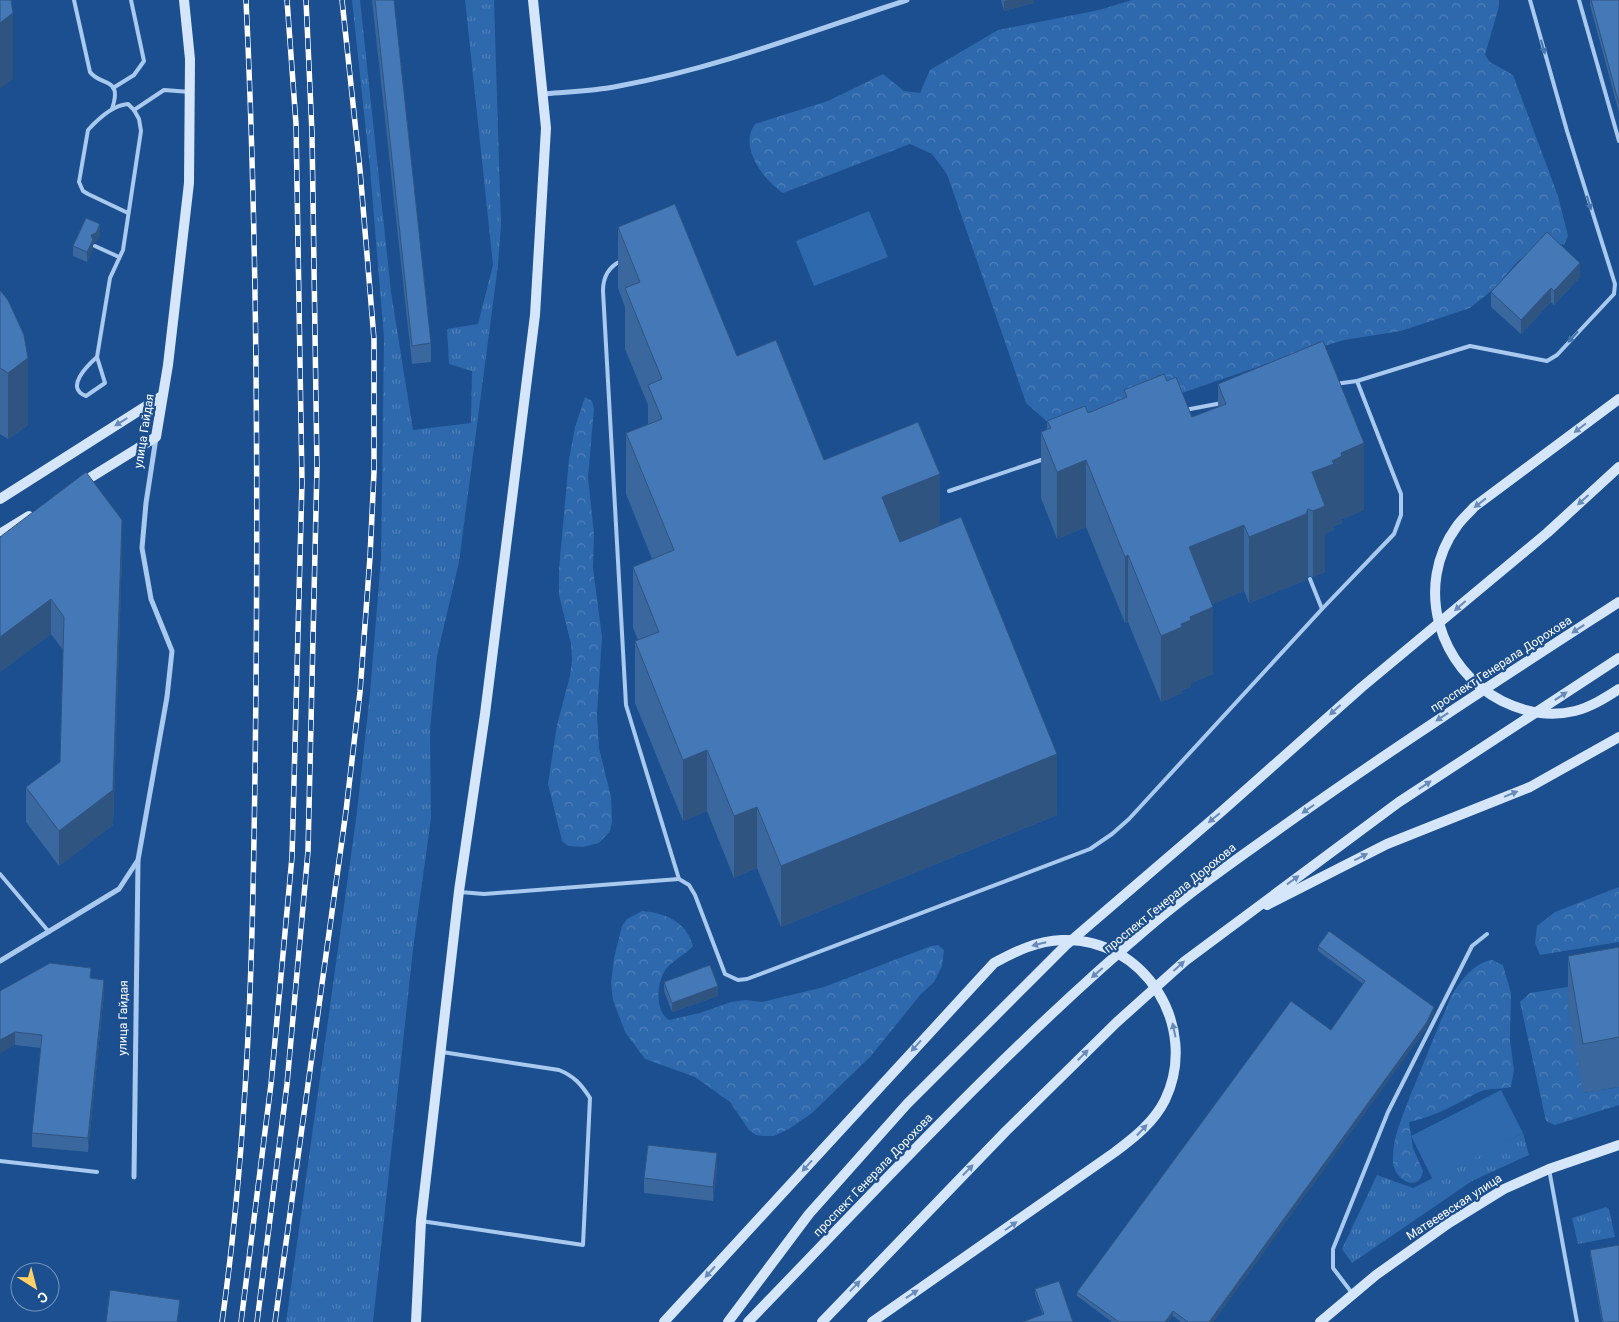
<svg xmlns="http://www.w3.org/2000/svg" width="1619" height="1322" font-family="Roboto,sans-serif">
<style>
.grass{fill:url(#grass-tufts)}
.forest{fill:url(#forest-crowns)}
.park{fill:#2e69ad}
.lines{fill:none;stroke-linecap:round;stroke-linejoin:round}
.lane{stroke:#a9c9ee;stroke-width:4}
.street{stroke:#a9c9ee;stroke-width:5}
.secondary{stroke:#d6e6fa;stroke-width:10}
.rail-casing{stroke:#fff;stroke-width:5.5}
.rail{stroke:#1b4f8f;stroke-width:4;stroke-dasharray:11;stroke-linecap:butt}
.wall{fill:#3a679d}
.shaded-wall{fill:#305480}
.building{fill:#4478b7;stroke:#305480}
.oneway{fill:#4674ac}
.oneway2{fill:#668bba}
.labels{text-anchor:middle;stroke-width:4.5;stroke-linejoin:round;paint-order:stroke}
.street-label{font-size:12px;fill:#fff;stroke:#1b4f8f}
</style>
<defs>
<pattern id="grass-tufts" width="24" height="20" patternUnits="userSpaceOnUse" patternTransform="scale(1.25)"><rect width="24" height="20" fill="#2e69ad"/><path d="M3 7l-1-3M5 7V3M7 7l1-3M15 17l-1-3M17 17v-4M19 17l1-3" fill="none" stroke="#4d80b9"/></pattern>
<pattern id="forest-crowns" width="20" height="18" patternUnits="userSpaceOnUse" patternTransform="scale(1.25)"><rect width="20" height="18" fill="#2e69ad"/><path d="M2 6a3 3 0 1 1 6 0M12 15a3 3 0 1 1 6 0" fill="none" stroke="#4d80b9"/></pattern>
</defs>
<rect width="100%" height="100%" fill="#1b4f8f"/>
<g class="grass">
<path d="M352,0H360L391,292L413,430L471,423L472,371L449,364L447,329L478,324L493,265L465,0H494L501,225L498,265L459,562L437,656L430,730L431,818L413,949L373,1322H286L357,812L370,693L381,558L384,338L370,169Z"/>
<path d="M1523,1133L1529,1155L1472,1181L1352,1263L1342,1249L1377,1175L1413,1188Z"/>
<path d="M1606,1207L1609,1209L1615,1237L1578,1244L1572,1218Z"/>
</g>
<g class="forest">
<path d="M1132,0H1499V6L1485,55L1490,62L1513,75L1558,196L1568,236L1564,245L1546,241L1517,262L1495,288L1470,308L1401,331L1344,340L1269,363L1121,414L1050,424L1026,403L947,174L932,154L910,144L783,193C764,180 738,147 755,124L828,101L883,74L904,91L920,93L930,70L998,30L1099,10Z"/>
<path d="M585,397L592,401L594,409L588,477L594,534L593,568L602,637L597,714L599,748L611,797L612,822L610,831L599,843L583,847L568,846L562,841L548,784L557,725L570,676L572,660L571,644L559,595V569L569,459L575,427Z"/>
<path d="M1619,887V942L1540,955L1535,943L1537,926L1555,912Z"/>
<path d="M642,911C665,913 686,921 693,946C685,955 673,960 666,969C656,983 655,1011 669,1020L700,1013L731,1002L746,1000L762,1002L824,987L931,946L938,945L944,950L942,966L934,982L921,994L870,1057L812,1113L789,1129L774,1136H765L756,1135L749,1130L730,1102L695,1077L645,1059L625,1032L613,1000L611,983L614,958L622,926L627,919Z"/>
<path d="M1492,960L1503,965L1511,993L1510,1040L1514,1070L1511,1087C1500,1090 1488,1087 1477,1093C1454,1105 1434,1117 1409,1122L1413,1148L1423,1171C1420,1193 1394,1181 1393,1162C1392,1138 1402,1118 1410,1096C1421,1070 1431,1044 1442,1018C1447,1009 1449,998 1455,990C1464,977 1476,962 1492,960Z"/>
<path d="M1616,979L1583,1093L1619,1087V1105L1555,1125L1546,1121L1520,1002L1530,993Z"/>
</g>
<g class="park">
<path d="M869,211L888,257L814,286L796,241Z"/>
<path d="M1501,1090L1523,1133L1433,1180L1411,1136Z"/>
</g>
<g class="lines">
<g class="lane">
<path d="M74,0L90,72C101,87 123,76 112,109"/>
<path d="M1579,0L1619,141"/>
<path d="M113,88L134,75L144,61L131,0"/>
<path d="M128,213L88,194L83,191L79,182L88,130C98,119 113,105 128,104L134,110"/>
<path d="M95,246L119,257"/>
<path d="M621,261C608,267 603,277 603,291L626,705L679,879L689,885L695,895L725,974L738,980L747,979L1090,849L1112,834L1129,819L1322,609L1394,534L1401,515V494L1357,381L1335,384"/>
<path d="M97,357C88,365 64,388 86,396L105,383L97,357L110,278L123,250L141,131L139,119L134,110L164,90L190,92"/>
<path d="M1357,381L1470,346L1547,361L1557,355L1614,294L1615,284L1567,131L1530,0"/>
<path d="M1185,410L1222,403"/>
<path d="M949,491L1044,459"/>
<path d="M1310,579L1322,609"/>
<path d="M0,874L49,932"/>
<path d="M460,892L484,894L679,879"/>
<path d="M0,1161L97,1172"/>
<path d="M1549,1169L1577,1322"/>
<path d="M421,1221L583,1245L590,1098C581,1084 574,1076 559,1070L442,1052"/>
<path d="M1352,1293L1333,1268V1249L1388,1112L1472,946L1487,934"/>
</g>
<g class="street">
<path d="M543,94C568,92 595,91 619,86C718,68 812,31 907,0"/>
<path d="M0,961L119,889L138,860L167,697L172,651L151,599L142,548L146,503L156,438"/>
<path d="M134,1177L138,861"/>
</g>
<g class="secondary">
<path d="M1619,399L1474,507C1469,513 1462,519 1457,526C1413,586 1439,669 1502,701C1524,712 1550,717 1575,711C1591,707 1605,698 1619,689"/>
<path d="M80,484L156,437L168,365L189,183L190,59L184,0"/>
<path d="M0,499L162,396"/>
<path d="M0,534L29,516"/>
<path d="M1267,905L1387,844L1530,787L1619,737"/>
<path d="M416,1322L421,1221L459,891L485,714L535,315L546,128L533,0"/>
<path d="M664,1322L994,963C1016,951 1037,941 1062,940C1145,937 1200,1027 1165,1100C1154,1122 1135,1137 1115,1152L872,1322"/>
<path d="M728,1322L809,1214L907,1104L1066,945L1221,812L1362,687L1547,533L1619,467"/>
<path d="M748,1322C879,1187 1007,1047 1150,926C1196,887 1247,852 1296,817C1402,742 1511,672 1619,602"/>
<path d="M822,1322L1006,1131L1117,1022L1185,961L1399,802L1619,658"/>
<path d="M1320,1322L1376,1275L1449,1223L1504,1189L1549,1169L1619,1145"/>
</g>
<defs>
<g id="rail">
<path d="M222,1322C252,1110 254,899 256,685C258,457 257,228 246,0"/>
<path d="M241,1322L271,1084L292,857L302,482L296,124L287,0"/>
<path d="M257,1322L287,1084L308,851L317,467L312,133L306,0"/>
<path d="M275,1322L346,811L360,692L370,557L374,472V339L360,170L342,0"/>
</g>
</defs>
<use href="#rail" class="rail-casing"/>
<use href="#rail" class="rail"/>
</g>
<g class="wall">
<path d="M372,0H394L431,343V362L412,364Z"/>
<path d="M1001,0H1034V3L1004,11Z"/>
<path d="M1590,0H1619V113L1590,5Z"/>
<path d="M618,227L737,356L824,460L940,526L1057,815L781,927L757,868L734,878L707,811L683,821L635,703V641L638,640L633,628V567L652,559L626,494V433L648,425V405L625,349V307L618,288Z"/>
<path d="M100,234L96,242L93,244V249L87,262L73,256V246Z"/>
<path d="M1580,277L1554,305L1551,302L1521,334L1491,307V292Z"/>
<path d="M0,290L28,425L8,439L0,434Z"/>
<path d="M1167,381L1192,417L1218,407V384L1364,510L1342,519V523L1334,526V530L1325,534V572L1313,577L1308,576L1306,580L1249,603L1244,591L1212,604L1213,674L1191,683V687L1182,690V693L1161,702L1128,622L1125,623L1086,527L1057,539L1041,498V432L1047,430V421L1088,413L1124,398V390Z"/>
<path d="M0,537L122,555L113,825L59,866L26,822V787L60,762L63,650L51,634L0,672Z"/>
<path d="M1318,946L1434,1012L1427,1027L1213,1322H1181L1173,1316L1168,1322H1112L1077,1296V1292L1331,1030L1363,984L1318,951Z"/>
<path d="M1619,949V1087L1583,1093L1568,1006V956Z"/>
<path d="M91,978L104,994L88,1152L32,1147V1133L41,1048L15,1045L0,991Z"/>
<path d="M664,982L718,996L672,1012L664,991Z"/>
<path d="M717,1167L713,1201L644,1193V1178Z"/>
<path d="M1590,1250L1619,1322H1602L1590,1255Z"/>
<path d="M1035,1289L1073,1322L1043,1315L1035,1294Z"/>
</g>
<g class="shaded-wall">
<path d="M1008,0H1034V3L1004,11V1Z"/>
<path d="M13,13V79L0,89V23Z"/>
<path d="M100,224V234L96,242L93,244V249L87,262V252L91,235Z"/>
<path d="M1580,263V277L1554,305V291Z"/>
<path d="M1551,288V302L1521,334V320Z"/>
<path d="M28,358V425L8,439V373Z"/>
<path d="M1364,443V510L1342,519V523L1334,526V530L1325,534V572L1313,577V511L1312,472L1332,461L1341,453Z"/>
<path d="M1086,460V527L1057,539V472Z"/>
<path d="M940,474V535L882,558V497Z"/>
<path d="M1308,509V576L1306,580L1249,603V537Z"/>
<path d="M122,520V555L113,825L59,866V831Z"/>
<path d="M1244,525V591L1189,614V547Z"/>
<path d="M1128,555V622L1125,623V557Z"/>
<path d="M51,599V634L0,672V637Z"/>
<path d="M1213,607V674L1191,683V687L1182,690V693L1161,702V636L1181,624L1190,617Z"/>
<path d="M707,750V811L683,821V760Z"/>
<path d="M1057,754V815L781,927V866Z"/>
<path d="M757,807V868L734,878V816Z"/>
<path d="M104,980V994L88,1152V1138Z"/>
<path d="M718,986V996L672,1012V1003Z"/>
<path d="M1434,1007V1012L1427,1027L1213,1322H1209Z"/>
<path d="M15,1032V1045L0,1054V1040Z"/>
<path d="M717,1153V1167L713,1201V1187Z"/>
<path d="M1173,1311V1316L1168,1322H1165Z"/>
</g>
<g class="building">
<path d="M0,0H11L13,13L0,23Z"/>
<path d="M375,0H394L431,343L412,346Z"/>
<path d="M1591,0H1619V104Z"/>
<path d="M675,204L737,356L776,340L824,460L918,422L940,474L882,497L900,542L961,517L1057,754L781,866L757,807L734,816L707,750L683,760L635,641L659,632L633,567L674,550L626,433L662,419L648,385L662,379L625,288L640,282L618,227Z"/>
<path d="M86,218L100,224L96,233L91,235L93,240L87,252L73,246Z"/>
<path d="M1547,232L1580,263L1554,291L1551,288L1521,320L1491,292Z"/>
<path d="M0,290L8,300L24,335L28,358L8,373L0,368Z"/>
<path d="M1323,341L1364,443L1341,453L1342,456L1332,461L1334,464L1312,472L1325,506L1313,511L1308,509L1306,514L1249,537L1244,525L1189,547L1213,607L1190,617L1191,620L1181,624L1182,627L1161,636L1128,555L1125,557L1086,460L1057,472L1041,432L1051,428L1047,421L1085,406L1088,413L1127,397L1124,390L1164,374L1167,381L1176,377L1192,417L1226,404L1218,384Z"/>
<path d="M86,472L122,520L113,790L59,831L26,787L60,762L64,617L51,599L0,637V537Z"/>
<path d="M1329,931L1434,1007L1427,1022L1209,1322H1188L1173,1311L1165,1322H1119L1077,1292L1291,1001L1331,1030L1365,981L1318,946Z"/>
<path d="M1619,947V1037L1583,1044L1568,956Z"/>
<path d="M50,963L91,968L90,978L104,980L88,1138L32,1133L42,1035L15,1032L0,1040V991Z"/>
<path d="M710,965L718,986L672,1003L664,982Z"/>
<path d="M648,1145L717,1153L713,1187L644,1178Z"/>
<path d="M1619,1245V1322H1603L1590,1250Z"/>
<path d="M1059,1281L1073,1322H1022L1044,1314L1035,1289Z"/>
<path d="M110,1290L180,1300L177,1322H106Z"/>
</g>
<defs><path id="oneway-solid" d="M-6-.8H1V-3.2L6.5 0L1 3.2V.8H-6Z" transform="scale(1.25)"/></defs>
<g class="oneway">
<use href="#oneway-solid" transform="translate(1543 47) rotate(74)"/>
<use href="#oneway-solid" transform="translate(1589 203) rotate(73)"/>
<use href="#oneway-solid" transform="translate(1573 337) rotate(132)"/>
</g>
<g class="oneway2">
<use href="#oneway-solid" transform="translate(121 422) rotate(148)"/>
<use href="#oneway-solid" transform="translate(1580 428) rotate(143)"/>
<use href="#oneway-solid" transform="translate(1583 500) rotate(138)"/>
<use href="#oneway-solid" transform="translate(1480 503) rotate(142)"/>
<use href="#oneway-solid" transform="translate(1460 606) rotate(139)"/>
<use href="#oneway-solid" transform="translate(1578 629) rotate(147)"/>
<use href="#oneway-solid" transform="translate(1561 696) rotate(-33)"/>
<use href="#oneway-solid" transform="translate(1335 710) rotate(138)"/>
<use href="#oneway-solid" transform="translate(1442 717) rotate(147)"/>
<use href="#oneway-solid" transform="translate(1425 785) rotate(-33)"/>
<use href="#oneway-solid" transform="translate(1511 794) rotate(-22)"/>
<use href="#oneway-solid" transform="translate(1308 809) rotate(145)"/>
<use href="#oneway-solid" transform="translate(1214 818) rotate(140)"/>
<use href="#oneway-solid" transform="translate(1361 857) rotate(-27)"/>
<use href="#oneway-solid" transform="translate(1293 880) rotate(-36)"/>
<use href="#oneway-solid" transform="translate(1039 944) rotate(166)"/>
<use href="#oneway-solid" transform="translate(1179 966) rotate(-42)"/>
<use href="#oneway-solid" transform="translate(1097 973) rotate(139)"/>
<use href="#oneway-solid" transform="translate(1174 1030) rotate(-102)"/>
<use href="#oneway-solid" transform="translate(916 1046) rotate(132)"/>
<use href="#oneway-solid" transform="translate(1083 1055) rotate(-45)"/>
<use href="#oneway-solid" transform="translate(1142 1130) rotate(-47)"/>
<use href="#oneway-solid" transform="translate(807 1166) rotate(132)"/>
<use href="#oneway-solid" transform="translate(968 1170) rotate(-46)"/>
<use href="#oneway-solid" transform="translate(1011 1226) rotate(-35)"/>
<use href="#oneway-solid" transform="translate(710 1272) rotate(132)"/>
<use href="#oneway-solid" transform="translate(855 1286) rotate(-46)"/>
<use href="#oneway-solid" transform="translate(912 1294) rotate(-34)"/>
</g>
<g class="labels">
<g class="street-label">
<text transform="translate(144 431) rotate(-81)" y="4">улица Гайдая</text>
<text transform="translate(1501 664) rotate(-33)" y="4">проспект Генерала Дорохова</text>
<text transform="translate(1170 898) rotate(-39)" y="4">проспект Генерала Дорохова</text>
<text transform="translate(123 1018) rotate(-89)" y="4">улица Гайдая</text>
<text transform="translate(873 1175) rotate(-46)" y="4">проспект Генерала Дорохова</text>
<text transform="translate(1454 1207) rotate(-33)" y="4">Матвеевская улица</text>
</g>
</g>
<g transform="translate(35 1287) rotate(144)"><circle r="24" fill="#1b4f8f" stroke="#7695bc"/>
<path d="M0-4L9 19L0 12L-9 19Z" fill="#ffd166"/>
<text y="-8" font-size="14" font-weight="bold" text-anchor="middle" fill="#ffffff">С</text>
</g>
</svg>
